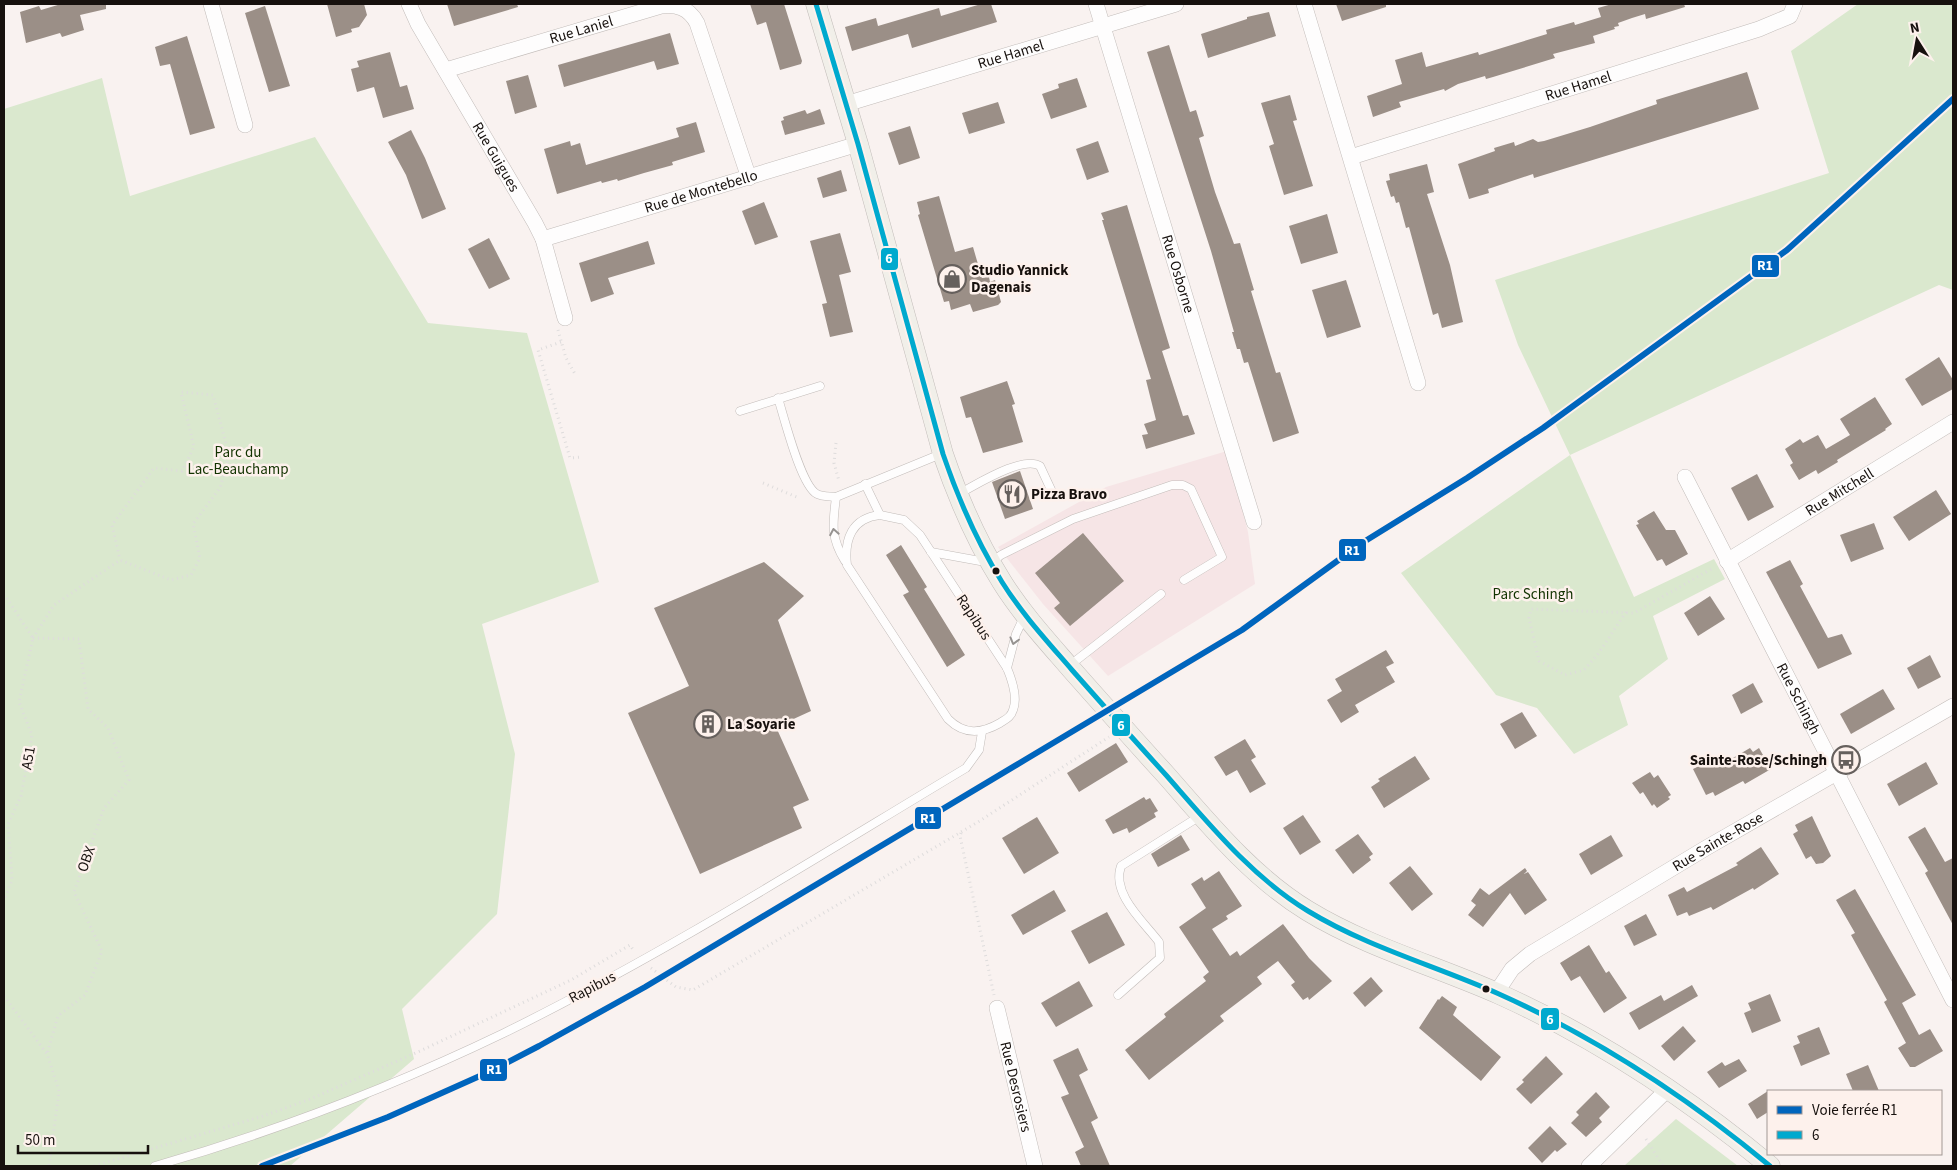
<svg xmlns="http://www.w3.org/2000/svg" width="1957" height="1170" font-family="'Source Sans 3',sans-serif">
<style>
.education{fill:#f6e5e6}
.green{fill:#dae8ce}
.building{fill:#9b8f87}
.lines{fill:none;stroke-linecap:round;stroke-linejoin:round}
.lane-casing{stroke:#c2bcb9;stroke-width:9}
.street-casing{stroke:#c2bcb9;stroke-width:16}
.secondary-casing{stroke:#c2bcb9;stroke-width:21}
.path{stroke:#dedcdc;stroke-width:3;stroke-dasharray:1 4;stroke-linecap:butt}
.lane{stroke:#fefdfd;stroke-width:8}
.street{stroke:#fefdfd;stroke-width:15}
.secondary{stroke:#f1efe9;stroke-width:20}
.bus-1-casing{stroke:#fdf1ec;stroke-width:9}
.bus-1{stroke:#00a9ce;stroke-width:5}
.rail-1-casing{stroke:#fdf1ec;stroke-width:10}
.rail-1{stroke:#0065bd;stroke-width:6}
.oneway{stroke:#969391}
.bus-dot{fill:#17110e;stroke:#fdf1ec;stroke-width:2}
.labels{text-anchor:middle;stroke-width:5;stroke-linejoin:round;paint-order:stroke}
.street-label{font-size:15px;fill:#17110e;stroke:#fdf1ec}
.poi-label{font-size:15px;font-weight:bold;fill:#17110e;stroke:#fdf1ec;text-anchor:start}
.park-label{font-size:15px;fill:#123300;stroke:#fdf1ec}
.line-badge{stroke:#fdf1ec;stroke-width:2}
.badge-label{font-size:14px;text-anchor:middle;font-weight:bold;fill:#fff}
</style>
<rect width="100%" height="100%" fill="#f9f2f0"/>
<path class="education" d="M1227,451L1248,532L1255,584L1108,676L1043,604L998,547L1106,487Z"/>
<g class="green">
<path d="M1858,4H1953V290L1939,285L1570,455L1634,597L1714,559L1725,579L1653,616L1668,659L1619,696L1628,725L1574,754L1537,708L1496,695L1401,573L1570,455L1518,345L1495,280L1829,173L1791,51Z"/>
<path d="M102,78L130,196L315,137L428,323L527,333L599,582L482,624L515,754L497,914L402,1009L414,1059L290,1166H4V109Z"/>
<path d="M1676,1119L1738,1166H1624Z"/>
</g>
<g class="building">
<path d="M61,4H106V9L80,15L84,30L62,37L60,33L26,43L20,12L39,6L41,10Z"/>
<path d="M327,4H364L367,15L359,27L351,29L352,32L336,37Z"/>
<path d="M447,4H517L518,7L454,26Z"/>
<path d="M750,4H784L802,61L801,64L780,70L766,22L757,25Z"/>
<path d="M981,4H991L997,22L912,48L908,34L852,51L845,27L876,18L878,26L939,8L941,16Z"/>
<path d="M1336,4H1386V7L1342,21Z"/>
<path d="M1612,4H1684L1685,7L1646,19L1645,14L1632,18L1618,23L1619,26L1614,27L1615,29L1593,36L1595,43L1553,54L1555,58L1493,77L1486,79L1485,76L1458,84L1445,91L1444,89L1399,102L1401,107L1373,117L1367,96L1402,84L1395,60L1422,52L1426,67L1478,52L1479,55L1547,34L1546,30L1574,22L1575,25L1601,17L1598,8Z"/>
<path d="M265,6L290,86L269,92L245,13Z"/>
<path d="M1269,12L1276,36L1208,58L1201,34L1247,19V17Z"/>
<path d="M670,33L679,64L657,70L654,61L564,87L558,65Z"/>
<path d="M187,36L215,128L190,135L170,64L160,66L155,47Z"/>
<path d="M1169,45L1190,112L1196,110L1204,136L1199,138L1215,192L1234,244L1240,243L1254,290L1251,291L1276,373L1280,372L1299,433L1273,442L1248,362L1244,363L1240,349H1237L1232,332H1234L1211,251L1147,52Z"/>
<path d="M390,52L400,87L407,85L414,109L383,118L374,87L357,92L351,69L359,67L357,61Z"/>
<path d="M1747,72L1759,109L1534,178L1533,174L1488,189L1489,193L1469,199L1458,164L1495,151L1494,148L1514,142L1515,146L1533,139L1538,142L1544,141L1590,127L1657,104L1656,100Z"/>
<path d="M528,75L537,107L515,114L506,81Z"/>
<path d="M1077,78L1087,107L1051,119L1042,94L1059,88L1058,84Z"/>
<path d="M1290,95L1297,120L1293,121L1313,186L1284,195L1269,146L1274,144L1261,103Z"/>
<path d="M998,102L1005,123L969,134L962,113Z"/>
<path d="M820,109L825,124L785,135L781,121L784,120L783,117L805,110L807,114Z"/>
<path d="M696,122L705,152L672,162L673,165L644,173L618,181L617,179L602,183L601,181L557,194L544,149L570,141L571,146L580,143L586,165L679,137L676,128Z"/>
<path d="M910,126L920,158L899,165L888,133Z"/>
<path d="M411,130L425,158L446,209L422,219L406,175L388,142Z"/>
<path d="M1098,141L1109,172L1087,180L1076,149Z"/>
<path d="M1427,164L1434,192L1427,194L1450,265L1463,322L1442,328L1438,313L1433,315L1409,227L1406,228L1399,202L1396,203L1394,196L1391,197L1386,181L1390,180L1389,174Z"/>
<path d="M841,170L847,191L823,198L817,178Z"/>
<path d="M939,196L955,252L973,247L982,278L989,277L990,282L995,280L1001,302L998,305L973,312L970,304L951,310L949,301L944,302L918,215L920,214L917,202Z"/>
<path d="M764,202L778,237L755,245L742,211Z"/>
<path d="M1127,205L1170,348L1162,351L1183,416L1188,415L1195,434L1146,449L1142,435L1148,434L1144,424L1156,420L1146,380L1151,379L1102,220H1104L1101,213Z"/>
<path d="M1327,214L1338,253L1301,264L1289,226Z"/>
<path d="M840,233L851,272L839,275L853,332L830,337L822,304L827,303L810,241Z"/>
<path d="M489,238L510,279L489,289L468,249Z"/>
<path d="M648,241L655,264L608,278L614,294L591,302L579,263Z"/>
<path d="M1346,280L1361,327L1327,338L1312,290Z"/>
<path d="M1939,357L1953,380V389L1922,406L1905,379Z"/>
<path d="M1007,381L1015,404L1012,405L1023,442L983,453L971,417L966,418L960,397Z"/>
<path d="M1875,397L1892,424L1885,429L1886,430L1837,460L1838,462L1818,474L1816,470L1799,480L1790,465L1793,463L1785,449L1800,439L1803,443L1818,435L1826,449L1850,435L1840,419Z"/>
<path d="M1020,471L1033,509L1005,519L992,482Z"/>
<path d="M1757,474L1774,507L1748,521L1731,488Z"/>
<path d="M1936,490L1951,514L1909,541L1893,517Z"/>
<path d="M1654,511L1666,530H1675L1688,554L1666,566L1662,559L1657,561L1636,525L1639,524L1637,521Z"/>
<path d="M1874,523L1884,549L1851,562L1840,535Z"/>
<path d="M1083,533L1124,581L1070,626L1054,608L1060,603L1035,573Z"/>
<path d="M901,545L927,587L924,589L965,655L947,667L903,595L909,592L886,555Z"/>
<path d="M1790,560L1803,584L1800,586L1828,638L1842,634L1852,654L1818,669L1766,572Z"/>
<path d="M764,562L804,596L778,620L811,711L776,727L809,800L793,807L802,828L700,874L628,713L689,686L654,608Z"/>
<path d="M1710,596L1725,619L1698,636L1684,613Z"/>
<path d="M1386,650L1394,663L1386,667L1395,682L1355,705L1359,712L1341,723L1327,700L1342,691L1335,679Z"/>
<path d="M1930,655L1941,677L1918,689L1907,668Z"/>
<path d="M1753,683L1763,702L1741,714L1732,695Z"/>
<path d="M1883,689L1895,709L1851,734L1840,714Z"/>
<path d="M1522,712L1537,736L1515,749L1500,724Z"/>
<path d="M1245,739L1256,757L1251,760L1266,784L1250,793L1237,770L1226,776L1214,757Z"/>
<path d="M1116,743L1128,762L1079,792L1067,773Z"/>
<path d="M1750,748L1753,752L1759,748L1771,769L1745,784L1743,781L1715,796L1713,792L1706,795L1693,769L1715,758L1719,766Z"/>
<path d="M1415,756L1430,779L1384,808L1371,787L1380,781L1378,779Z"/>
<path d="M1926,762L1938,784L1899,806L1887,784Z"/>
<path d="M1650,772L1654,778L1658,775L1671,795L1668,797L1670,799L1657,808L1654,804L1652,806L1643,792L1640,794L1632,783Z"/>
<path d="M1144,797L1146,800L1150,798L1158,811L1154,813L1156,817L1129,833L1127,828L1113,834L1105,820Z"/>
<path d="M1303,815L1321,842L1300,855L1283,828Z"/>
<path d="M1812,816L1831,856L1823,863L1816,864L1811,856L1806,859L1793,834L1798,831L1795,825Z"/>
<path d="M1037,817L1059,853L1024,874L1002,838Z"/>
<path d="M1925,827L1945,862L1953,858V925L1925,873L1928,871L1908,837Z"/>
<path d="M1358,834L1373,854L1369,857L1371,860L1353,874L1335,850Z"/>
<path d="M1181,835L1190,850L1158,867L1151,854Z"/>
<path d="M1611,835L1623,856L1591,875L1579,854Z"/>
<path d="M1761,847L1779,874L1754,890L1753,888L1713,910L1711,907L1689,916L1687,912L1677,916L1668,895L1684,887L1687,892L1702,884L1738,865L1736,863Z"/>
<path d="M1410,866L1433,894L1412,911L1389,883Z"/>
<path d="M1525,868L1527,871L1524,874L1528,872L1547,900L1525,915L1510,893L1483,927L1468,915L1476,905L1471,901L1480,888L1489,895Z"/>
<path d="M1219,871L1242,906L1226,916L1228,919L1212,929L1230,956L1237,951L1240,956L1283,924L1309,958L1332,981L1309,1000L1308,997L1303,1000L1291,985L1295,982L1278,961L1257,977L1262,984L1220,1016L1224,1021L1149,1080L1125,1050L1166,1017L1164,1014L1206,981L1203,977L1209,972L1179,927L1206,908L1191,884L1202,877L1204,881Z"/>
<path d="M1855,889L1916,995L1902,1003L1919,1035L1930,1029L1943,1051L1915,1067H1910L1898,1048L1906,1043L1884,1002L1887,1000L1851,935L1855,933L1836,900Z"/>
<path d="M1054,890L1066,911L1023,935L1011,915Z"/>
<path d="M1107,912L1125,945L1089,964L1071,931Z"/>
<path d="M1646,914L1657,935L1634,946L1624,926Z"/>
<path d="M1589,945L1606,973L1609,971L1627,998L1604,1013L1580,976L1571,981L1560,963Z"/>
<path d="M1371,977L1383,991L1365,1007L1353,993Z"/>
<path d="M1079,981L1093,1006L1056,1027L1041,1003Z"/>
<path d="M1692,985L1698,996L1639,1030L1629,1013L1661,995L1664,1001Z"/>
<path d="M1770,994L1781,1021L1752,1033L1744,1013L1751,1010L1748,1003Z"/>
<path d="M1442,996L1457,1007L1453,1015L1501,1057L1481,1081L1419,1028L1438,999L1439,1000Z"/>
<path d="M1683,1026L1696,1041L1674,1061L1661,1046Z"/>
<path d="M1819,1027L1830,1054L1801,1066L1793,1046L1800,1043L1797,1036Z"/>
<path d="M1078,1048L1088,1070L1079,1075L1098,1118L1091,1122L1110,1166H1081L1075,1152L1084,1147L1061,1097L1069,1094L1053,1060Z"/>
<path d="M1546,1056L1563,1074L1531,1104L1516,1089L1524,1082L1522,1080Z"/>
<path d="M1739,1059L1747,1071L1719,1088L1707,1072L1722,1062L1725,1066Z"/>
<path d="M1868,1065L1879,1091H1853L1846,1074Z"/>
<path d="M1768,1091V1112L1757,1119L1748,1104Z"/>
<path d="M1596,1092L1610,1107L1599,1118L1602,1122L1586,1137L1571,1123L1579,1115L1576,1112Z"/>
<path d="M1550,1126L1567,1144L1557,1152L1555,1150L1542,1163L1528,1148Z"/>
</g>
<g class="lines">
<defs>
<g id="lane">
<path d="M778,398C784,417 801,486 817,494C823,497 830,496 836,497L941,454"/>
<path d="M740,411L820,386"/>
<path d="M865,484L880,515"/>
<path d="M960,493C976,485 1023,455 1040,466L1054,496"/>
<path d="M836,497C833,523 830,537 845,561"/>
<path d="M880,515L904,520L920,535L1007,668C1012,680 1018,698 1013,710C1011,717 1006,719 1000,723C981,734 964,735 948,719L847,565C844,539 852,518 880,515Z"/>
<path d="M931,552L991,563L1001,555L1073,519L1172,485H1183L1191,489L1222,557L1184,580"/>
<path d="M1069,666L1161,594"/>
<path d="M1007,668L1016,634L1024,617"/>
<path d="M1118,995L1160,958L1159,942C1144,922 1111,894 1121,866L1200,816"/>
<path d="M155,1166C274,1132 392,1087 504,1033C663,955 814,859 966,768L979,750L982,732"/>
</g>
<g id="street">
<path d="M211,4L245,125"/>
<path id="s1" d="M409,4L418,24L535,223L543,239L565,318"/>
<path id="s2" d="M1096,4L1254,522"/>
<path d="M1304,4L1418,383"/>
<path id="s3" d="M446,70L661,6C677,4 689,8 697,23L749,178"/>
<path id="s4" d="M846,104L1176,4"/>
<path id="s5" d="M1351,157L1759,29L1790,16L1795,4"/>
<path id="s6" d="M543,239L858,144"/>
<path id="s7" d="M1685,477L1953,1000"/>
<path id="s8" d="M1727,561L1953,422"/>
<path id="s9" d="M1496,993L1512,969L1530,954L1706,848L1953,706"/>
<path id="s10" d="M997,1008L1035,1166"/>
<path d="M1589,1166L1668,1089"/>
</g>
<path id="secondary" d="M816,4L858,144L943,454C958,498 977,542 1002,582C1022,614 1047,641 1072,670C1103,705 1134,740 1166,775C1209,824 1252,877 1308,911C1367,947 1436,966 1499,994C1597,1038 1688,1098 1770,1166"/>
</defs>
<use href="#lane" class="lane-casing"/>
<use href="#street" class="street-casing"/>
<use href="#secondary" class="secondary-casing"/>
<g class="path">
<path d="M558,330L566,358L575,374"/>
<path d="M561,342L538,350L570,458L582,457"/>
<path d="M836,443L834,463L839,481"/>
<path d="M763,483L799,498"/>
<path d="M4,594L33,638L19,702L32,735L21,796L8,824L12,880L4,901"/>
<path d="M1626,612L1598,654L1584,670L1565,675L1539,661L1529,618L1531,609L1634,613L1713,568"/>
<path d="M33,638L54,605L120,560L171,580L191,575L200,558L193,524L220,488L229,455L213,395L181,392L194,447L182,471L154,468L112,525L120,560"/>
<path d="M33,638L79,639L88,709L108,728L129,780L104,808L74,892L102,951L85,995L58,1016L47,1054"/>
<path d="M961,833L960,836L994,995"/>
<path d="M651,968L676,987L693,990L978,822L1109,737"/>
<path d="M4,996L47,1054L59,1091L49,1166"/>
<path d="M1646,1139L1663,1166"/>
<path d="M94,1166L263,1116L308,1100L420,1051L571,980L630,945L634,951"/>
</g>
<use href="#lane" class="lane"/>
<use href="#street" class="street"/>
<use href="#secondary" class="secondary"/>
<defs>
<path id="bus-1" d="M816,4L858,144L943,454C958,498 977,542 1002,582C1022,614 1047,641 1072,670C1103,705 1134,740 1166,775C1209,824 1252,877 1308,911C1367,947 1436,966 1499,994C1597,1038 1688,1098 1770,1166"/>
</defs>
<use href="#bus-1" class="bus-1-casing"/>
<use href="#bus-1" class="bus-1"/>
<defs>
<path id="rail-1" d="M262,1166L388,1117L491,1071L539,1046L645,987L1242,630L1362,543L1467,478L1543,428L1787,250L1953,99"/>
</defs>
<use href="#rail-1" class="rail-1-casing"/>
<use href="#rail-1" class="rail-1"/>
</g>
<defs><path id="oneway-chevron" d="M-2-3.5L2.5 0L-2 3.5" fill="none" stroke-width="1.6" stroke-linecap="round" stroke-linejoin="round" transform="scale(1.25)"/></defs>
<g class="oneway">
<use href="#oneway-chevron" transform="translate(834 532) rotate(-100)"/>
<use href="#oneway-chevron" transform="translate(1014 641) rotate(105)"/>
</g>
<defs>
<symbol id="shop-ring" viewBox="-11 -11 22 22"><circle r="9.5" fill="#fdf1ec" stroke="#66605d" stroke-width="1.5"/><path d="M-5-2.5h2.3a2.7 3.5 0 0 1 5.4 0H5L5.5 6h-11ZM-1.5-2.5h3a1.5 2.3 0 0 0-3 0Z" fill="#66605d"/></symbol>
<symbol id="restaurant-ring" viewBox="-11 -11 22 22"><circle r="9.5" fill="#fdf1ec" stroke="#66605d" stroke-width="1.5"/><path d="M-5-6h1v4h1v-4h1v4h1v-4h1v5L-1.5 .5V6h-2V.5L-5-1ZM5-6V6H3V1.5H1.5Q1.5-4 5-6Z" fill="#66605d"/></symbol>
<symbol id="building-ring" viewBox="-11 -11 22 22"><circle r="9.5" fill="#fdf1ec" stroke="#66605d" stroke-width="1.5"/><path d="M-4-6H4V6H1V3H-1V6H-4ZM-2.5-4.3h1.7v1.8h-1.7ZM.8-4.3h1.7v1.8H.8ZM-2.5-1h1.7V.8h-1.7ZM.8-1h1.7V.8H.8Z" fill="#66605d"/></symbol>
<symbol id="bus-ring" viewBox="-11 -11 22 22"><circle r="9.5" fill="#fdf1ec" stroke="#66605d" stroke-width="1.5"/><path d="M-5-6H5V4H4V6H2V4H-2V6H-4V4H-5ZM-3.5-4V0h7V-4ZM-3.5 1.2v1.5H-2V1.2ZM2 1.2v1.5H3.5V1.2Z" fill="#66605d"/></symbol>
</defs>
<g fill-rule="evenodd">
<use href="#shop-ring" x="936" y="263" width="32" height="32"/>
<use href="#restaurant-ring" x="996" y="478" width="32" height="32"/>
<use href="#building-ring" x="692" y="708" width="32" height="32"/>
<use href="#bus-ring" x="1830" y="744" width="32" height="32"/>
</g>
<g class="bus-dot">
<circle cx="996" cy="571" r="4.5"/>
<circle cx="1486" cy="989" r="4.5"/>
</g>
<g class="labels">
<g class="street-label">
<text dy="5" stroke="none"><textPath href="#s3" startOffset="141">Rue Laniel</textPath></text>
<text dy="5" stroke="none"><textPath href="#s4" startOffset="172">Rue Hamel</textPath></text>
<text dy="5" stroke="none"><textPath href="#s5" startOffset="238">Rue Hamel</textPath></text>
<text dy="5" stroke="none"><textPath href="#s1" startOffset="176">Rue Guigues</textPath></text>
<text dy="5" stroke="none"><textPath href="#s6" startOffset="165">Rue de Montebello</textPath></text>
<text dy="5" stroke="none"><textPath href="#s2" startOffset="282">Rue Osborne</textPath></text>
<text dy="5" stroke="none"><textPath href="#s8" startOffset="132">Rue Mitchell</textPath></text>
<text transform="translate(974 617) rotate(57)" y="5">Rapibus</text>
<text dy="5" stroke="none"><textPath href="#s7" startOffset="249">Rue Schingh</textPath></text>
<text transform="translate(28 758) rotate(-80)" y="5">A51</text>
<text dy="5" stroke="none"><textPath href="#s9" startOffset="271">Rue Sainte-Rose</textPath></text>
<text transform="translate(86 859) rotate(-70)" y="5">OBX</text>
<text transform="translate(592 987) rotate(-28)" y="5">Rapibus</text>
<text dy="5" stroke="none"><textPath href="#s10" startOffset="81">Rue Desrosiers</textPath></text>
</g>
<g class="poi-label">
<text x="971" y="275">Studio Yannick<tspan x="971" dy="17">Dagenais</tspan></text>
<text x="1031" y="499">Pizza Bravo</text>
<text x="727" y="729">La Soyarie</text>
<text x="1827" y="765" text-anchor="end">Sainte-Rose/Schingh</text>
</g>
<g class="park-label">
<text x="238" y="457">Parc du<tspan x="238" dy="17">Lac-Beauchamp</tspan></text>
<text x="1533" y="599">Parc Schingh</text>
</g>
</g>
<g class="line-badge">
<rect x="880" y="247" width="19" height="24" rx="5" fill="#00a9ce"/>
<rect x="1751" y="254" width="29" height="24" rx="5" fill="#0065bd"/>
<rect x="1338" y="538" width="29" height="24" rx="5" fill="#0065bd"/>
<rect x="1111" y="713" width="20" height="24" rx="5" fill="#00a9ce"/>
<rect x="914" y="806" width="28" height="24" rx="5" fill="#0065bd"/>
<rect x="1540" y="1007" width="20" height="24" rx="5" fill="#00a9ce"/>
<rect x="479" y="1058" width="29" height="24" rx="5" fill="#0065bd"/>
</g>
<g class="badge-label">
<text x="889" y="263">6</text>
<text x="1765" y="270">R1</text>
<text x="1352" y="555">R1</text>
<text x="1121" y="730">6</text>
<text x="928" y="823">R1</text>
<text x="1550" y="1024">6</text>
<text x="494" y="1074">R1</text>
</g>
<rect width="1957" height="1170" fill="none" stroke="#17110e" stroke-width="10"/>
<rect x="1767" y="1090" width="175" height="65" fill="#fdf1ec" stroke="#a19793"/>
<rect x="1777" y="1106" width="25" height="8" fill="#0065bd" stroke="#a19793"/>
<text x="1812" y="1115" font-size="15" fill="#17110e">Voie ferrée R1</text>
<rect x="1777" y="1131" width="25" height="8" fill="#00a9ce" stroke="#a19793"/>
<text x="1812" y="1140" font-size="15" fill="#17110e">6</text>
<g transform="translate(1917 40) rotate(349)" stroke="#fdf1ec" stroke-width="4" paint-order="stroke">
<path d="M0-4L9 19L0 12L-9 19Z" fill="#17110e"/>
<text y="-8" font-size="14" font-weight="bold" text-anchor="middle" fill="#17110e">N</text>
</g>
<path d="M18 1145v8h130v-8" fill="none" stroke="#17110e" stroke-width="2.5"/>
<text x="25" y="1145" font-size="15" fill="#17110e" stroke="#fdf1ec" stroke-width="4" paint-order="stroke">50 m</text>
</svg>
